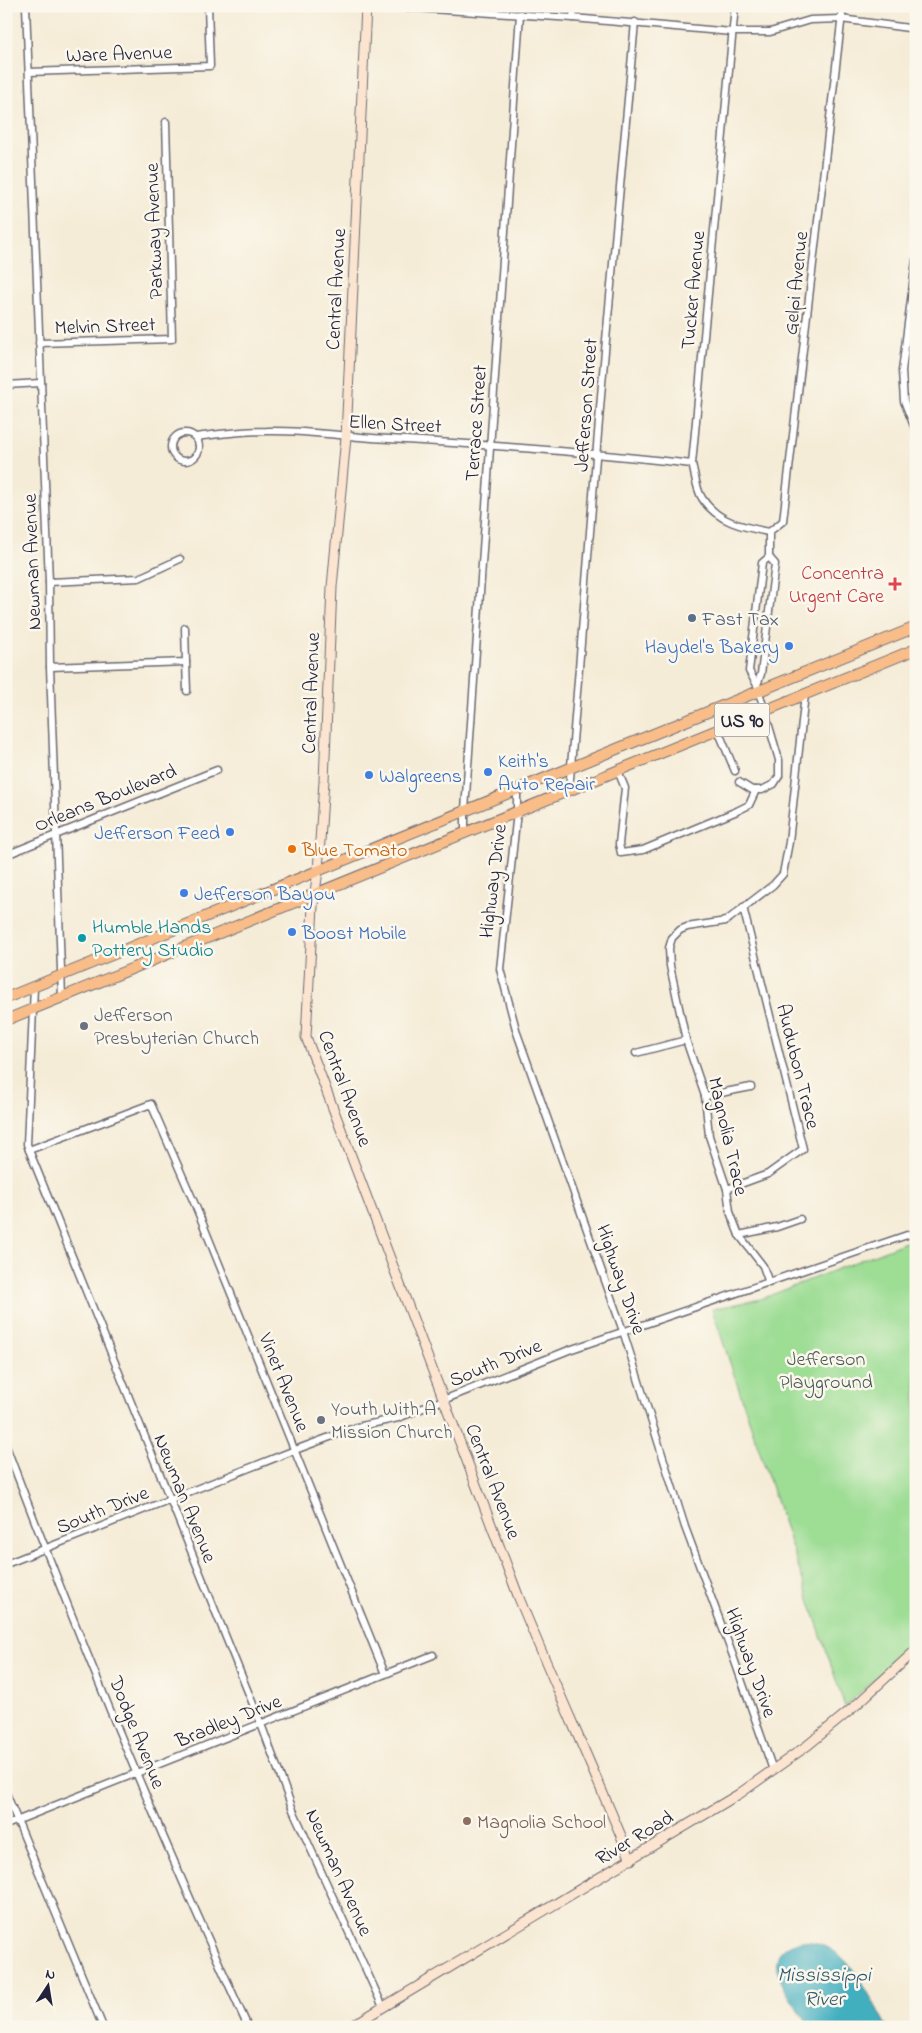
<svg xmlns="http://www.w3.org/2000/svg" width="922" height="2033" font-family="'Indie Flower',sans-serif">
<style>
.green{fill:#9ddd94;stroke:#608068}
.water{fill:#42afbf;stroke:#32687d}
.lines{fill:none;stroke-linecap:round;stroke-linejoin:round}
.street-casing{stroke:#6c6972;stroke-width:9}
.secondary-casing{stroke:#6c6972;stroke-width:11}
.primary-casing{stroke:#6c6972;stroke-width:12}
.street{stroke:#fff;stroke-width:6}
.secondary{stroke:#fce5d0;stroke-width:9}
.primary{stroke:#f8bd89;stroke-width:10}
.health-dot{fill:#e0444e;stroke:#fbf7ec;stroke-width:2}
.service-dot{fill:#5c6f8a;stroke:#fbf7ec;stroke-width:2}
.shop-dot{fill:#3f7fe0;stroke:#fbf7ec;stroke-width:2}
.food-dot{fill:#e8710a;stroke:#fbf7ec;stroke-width:2}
.culture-dot{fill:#0f9aa8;stroke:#fbf7ec;stroke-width:2}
.worship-dot{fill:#6b7280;stroke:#fbf7ec;stroke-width:2}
.education-dot{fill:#8d6e63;stroke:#fbf7ec;stroke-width:2}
.labels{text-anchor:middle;stroke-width:5;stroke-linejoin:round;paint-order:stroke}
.shield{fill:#fbf7ec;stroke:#636270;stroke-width:1}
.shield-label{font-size:19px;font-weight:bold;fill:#22223b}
.street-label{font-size:20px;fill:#22223b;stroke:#fbf7ec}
.health-label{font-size:20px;fill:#be3a42;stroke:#fbf7ec;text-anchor:end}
.service-label{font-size:20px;fill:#4e5e75;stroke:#fbf7ec;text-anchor:start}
.shop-label{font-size:20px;fill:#366cbe;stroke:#fbf7ec;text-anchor:start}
.food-label{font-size:20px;fill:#c56008;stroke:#fbf7ec;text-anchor:start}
.culture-label{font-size:20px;fill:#0d838f;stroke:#fbf7ec;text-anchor:start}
.worship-label{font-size:20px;fill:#5b616d;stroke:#fbf7ec;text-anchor:start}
.park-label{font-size:20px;fill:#475a56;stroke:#fbf7ec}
.education-label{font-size:20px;fill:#785e54;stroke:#fbf7ec;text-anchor:start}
.water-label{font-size:21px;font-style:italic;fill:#2f5a70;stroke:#fbf7ec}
</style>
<rect width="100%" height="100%" fill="#fbf7ec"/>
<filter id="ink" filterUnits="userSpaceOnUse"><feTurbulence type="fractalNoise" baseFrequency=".02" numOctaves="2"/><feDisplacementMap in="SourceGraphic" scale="10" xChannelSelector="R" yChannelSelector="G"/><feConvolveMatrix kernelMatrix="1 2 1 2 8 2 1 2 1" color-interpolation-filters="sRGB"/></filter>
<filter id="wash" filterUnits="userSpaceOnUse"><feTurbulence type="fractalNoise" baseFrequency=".0096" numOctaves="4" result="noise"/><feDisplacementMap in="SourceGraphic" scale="20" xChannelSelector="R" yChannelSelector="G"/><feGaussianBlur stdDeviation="1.12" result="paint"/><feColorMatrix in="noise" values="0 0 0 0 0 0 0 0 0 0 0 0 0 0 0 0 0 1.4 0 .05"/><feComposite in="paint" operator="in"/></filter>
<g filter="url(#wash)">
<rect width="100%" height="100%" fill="#f5ecd7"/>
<path class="green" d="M916,1238V1640L845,1707L712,1309L761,1299Z"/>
<path class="water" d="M801,1941C848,1941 866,1991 887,2027H810C799,2009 762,1967 783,1949C788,1945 795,1943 801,1941Z"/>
</g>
<g filter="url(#ink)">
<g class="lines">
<defs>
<g id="street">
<path d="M26,6L49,582L50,667L62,997"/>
<path d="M383,6L573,18L732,32H770L810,20L841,19L916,29"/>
<path d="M735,6L692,464C695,474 696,489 702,498C717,522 743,527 769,532"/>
<path d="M573,18L574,6"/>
<path d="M29,72L210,66L208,6"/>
<path d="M916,260L902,371L904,401L916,431"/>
<path d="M39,343L172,339L166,122"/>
<path d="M6,385L41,383"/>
<circle cx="185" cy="447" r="14"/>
<path d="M195,437C219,434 243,431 267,431C308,430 348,437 389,439C490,445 591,452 692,464"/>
<path d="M769,557V532L783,521L843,6"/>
<path d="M49,582L139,578L180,559"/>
<path d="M186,662L187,691"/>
<path d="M50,667L186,662L185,628"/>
<path d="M718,730L735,771"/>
<path d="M618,771L625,788L619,844L621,853L643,850L737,811L749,805L756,790"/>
<path d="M739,782L752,790H762L774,784L779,776V760L757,685L749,671L762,563L769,557L775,564L761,674L757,685"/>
<path d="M517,789V812L500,969L517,1033L623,1331L685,1527L733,1656L773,1770"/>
<path d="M569,791L602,384L635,22"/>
<path d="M465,833V810L520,14"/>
<path d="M6,855L217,770"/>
<path d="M34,987L27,1144L29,1150L261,1724L293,1810L383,2007"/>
<path d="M686,1040L670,966L669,948L672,938L680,930L687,927L726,921L773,885L783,874L789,842L805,694"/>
<path d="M636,1053L686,1040L705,1096L709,1136L727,1189L730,1212L739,1235L763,1266L769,1283"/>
<path d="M705,1096L751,1087"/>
<path d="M29,1150L151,1104L196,1207L385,1674"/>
<path d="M727,1189L768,1174L803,1149L743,907"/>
<path d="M739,1235L777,1227L800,1219"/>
<path d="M6,1446C80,1642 160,1836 248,2027"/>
<path d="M6,1564L295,1450L357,1427L398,1418L569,1350L916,1232"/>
<path d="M6,1793L103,2027"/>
<path d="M6,1825L433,1655"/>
</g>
<g id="secondary">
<path d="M366,6L346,437L332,587L324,781L318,871L313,906L306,1037L519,1598C555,1686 595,1772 631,1860"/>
<path d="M350,2027L739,1794L808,1745L854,1707L916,1650"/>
</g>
<g id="primary">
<path d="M6,998L916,627"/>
<path d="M6,1020L916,649"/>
</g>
</defs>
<use href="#street" class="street-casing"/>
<use href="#secondary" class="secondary-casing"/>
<use href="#primary" class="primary-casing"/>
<use href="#street" class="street"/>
<use href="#secondary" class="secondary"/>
<use href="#primary" class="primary"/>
</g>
</g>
<path class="health-dot" d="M892.5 576.5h5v5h5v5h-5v5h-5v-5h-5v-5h5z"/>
<circle class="service-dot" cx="692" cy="618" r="5"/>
<g class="shop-dot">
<circle cx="789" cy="646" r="5"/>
<circle cx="488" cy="772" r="5"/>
<circle cx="369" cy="775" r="5"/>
<circle cx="230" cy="832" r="5"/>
<circle cx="184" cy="893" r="5"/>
<circle cx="292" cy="932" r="5"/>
</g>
<circle class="food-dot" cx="292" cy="849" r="5"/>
<circle class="culture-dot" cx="82" cy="938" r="5"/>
<g class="worship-dot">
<circle cx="84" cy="1026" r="5"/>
<circle cx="321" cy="1420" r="5"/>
</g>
<circle class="education-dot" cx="467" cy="1821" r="5"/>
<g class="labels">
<rect class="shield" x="714.5" y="703.5" width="55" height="33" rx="4"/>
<g class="shield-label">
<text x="742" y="727">US 90</text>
</g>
<g class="street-label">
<text transform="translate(119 53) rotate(-2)" y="7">Ware Avenue</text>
<text transform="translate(153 231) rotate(-92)" y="7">Parkway Avenue</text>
<text transform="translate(795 283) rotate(-84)" y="7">Gelpi Avenue</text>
<text transform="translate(335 289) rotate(-87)" y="7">Central Avenue</text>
<text transform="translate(692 290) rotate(-85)" y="7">Tucker Avenue</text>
<text transform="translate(105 325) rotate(-2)" y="7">Melvin Street</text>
<text transform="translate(585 405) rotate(-86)" y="7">Jefferson Street</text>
<text transform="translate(395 423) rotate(3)" y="7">Ellen Street</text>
<text transform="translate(475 423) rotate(-86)" y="7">Terrace Street</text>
<text transform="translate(31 562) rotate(-92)" y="7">Newman Avenue</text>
<text transform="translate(310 693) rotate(-88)" y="7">Central Avenue</text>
<text transform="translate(105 797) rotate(-22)" y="7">Orleans Boulevard</text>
<text transform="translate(492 881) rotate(-83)" y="7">Highway Drive</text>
<text transform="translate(799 1066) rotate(76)" y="7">Audubon Trace</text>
<text transform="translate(346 1088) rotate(70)" y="7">Central Avenue</text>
<text transform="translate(729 1136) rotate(77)" y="7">Magnolia Trace</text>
<text transform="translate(622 1279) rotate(71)" y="7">Highway Drive</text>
<text transform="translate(495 1362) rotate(-22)" y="7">South Drive</text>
<text transform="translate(285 1382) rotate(68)" y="7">Vinet Avenue</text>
<text transform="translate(494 1481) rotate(69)" y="7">Central Avenue</text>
<text transform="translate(186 1498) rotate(68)" y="7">Newman Avenue</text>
<text transform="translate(102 1509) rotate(-22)" y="7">South Drive</text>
<text transform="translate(752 1662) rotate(70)" y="7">Highway Drive</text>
<text transform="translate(228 1720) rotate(-22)" y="7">Bradley Drive</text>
<text transform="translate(138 1732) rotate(68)" y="7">Dodge Avenue</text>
<text transform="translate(634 1837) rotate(-31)" y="7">River Road</text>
<text transform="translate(340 1872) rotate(66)" y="7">Newman Avenue</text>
</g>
<g class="health-label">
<text x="884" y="579">Concentra<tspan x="884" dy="23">Urgent Care</tspan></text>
</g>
<g class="service-label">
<text x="702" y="625">Fast Tax</text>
</g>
<g class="shop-label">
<text x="779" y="653" text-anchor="end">Haydel's Bakery</text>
<text x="498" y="767">Keith's<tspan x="498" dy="23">Auto Repair</tspan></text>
<text x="379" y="782">Walgreens</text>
<text x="220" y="839" text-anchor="end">Jefferson Feed</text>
<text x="194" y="900">Jefferson Bayou</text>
<text x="302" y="939">Boost Mobile</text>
</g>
<g class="food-label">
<text x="302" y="856">Blue Tomato</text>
</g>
<g class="culture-label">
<text x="92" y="933">Humble Hands<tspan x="92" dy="23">Pottery Studio</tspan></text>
</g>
<g class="worship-label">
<text x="94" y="1021">Jefferson<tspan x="94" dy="23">Presbyterian Church</tspan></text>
<text x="331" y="1415">Youth With A<tspan x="331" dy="23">Mission Church</tspan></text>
</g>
<g class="park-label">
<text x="826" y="1365">Jefferson<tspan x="826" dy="23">Playground</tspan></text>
</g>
<g class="education-label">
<text x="477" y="1828">Magnolia School</text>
</g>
<g class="water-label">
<text x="824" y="1981">Mississippi<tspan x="824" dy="24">River</tspan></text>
</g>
</g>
<rect width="922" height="2033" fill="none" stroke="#fbf7ec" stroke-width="25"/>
<g transform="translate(48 1986) rotate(12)" stroke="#fbf7ec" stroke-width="4" paint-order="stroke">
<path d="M0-4L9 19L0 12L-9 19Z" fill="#22223b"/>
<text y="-8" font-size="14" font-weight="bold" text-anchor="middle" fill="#22223b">N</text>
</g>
</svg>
